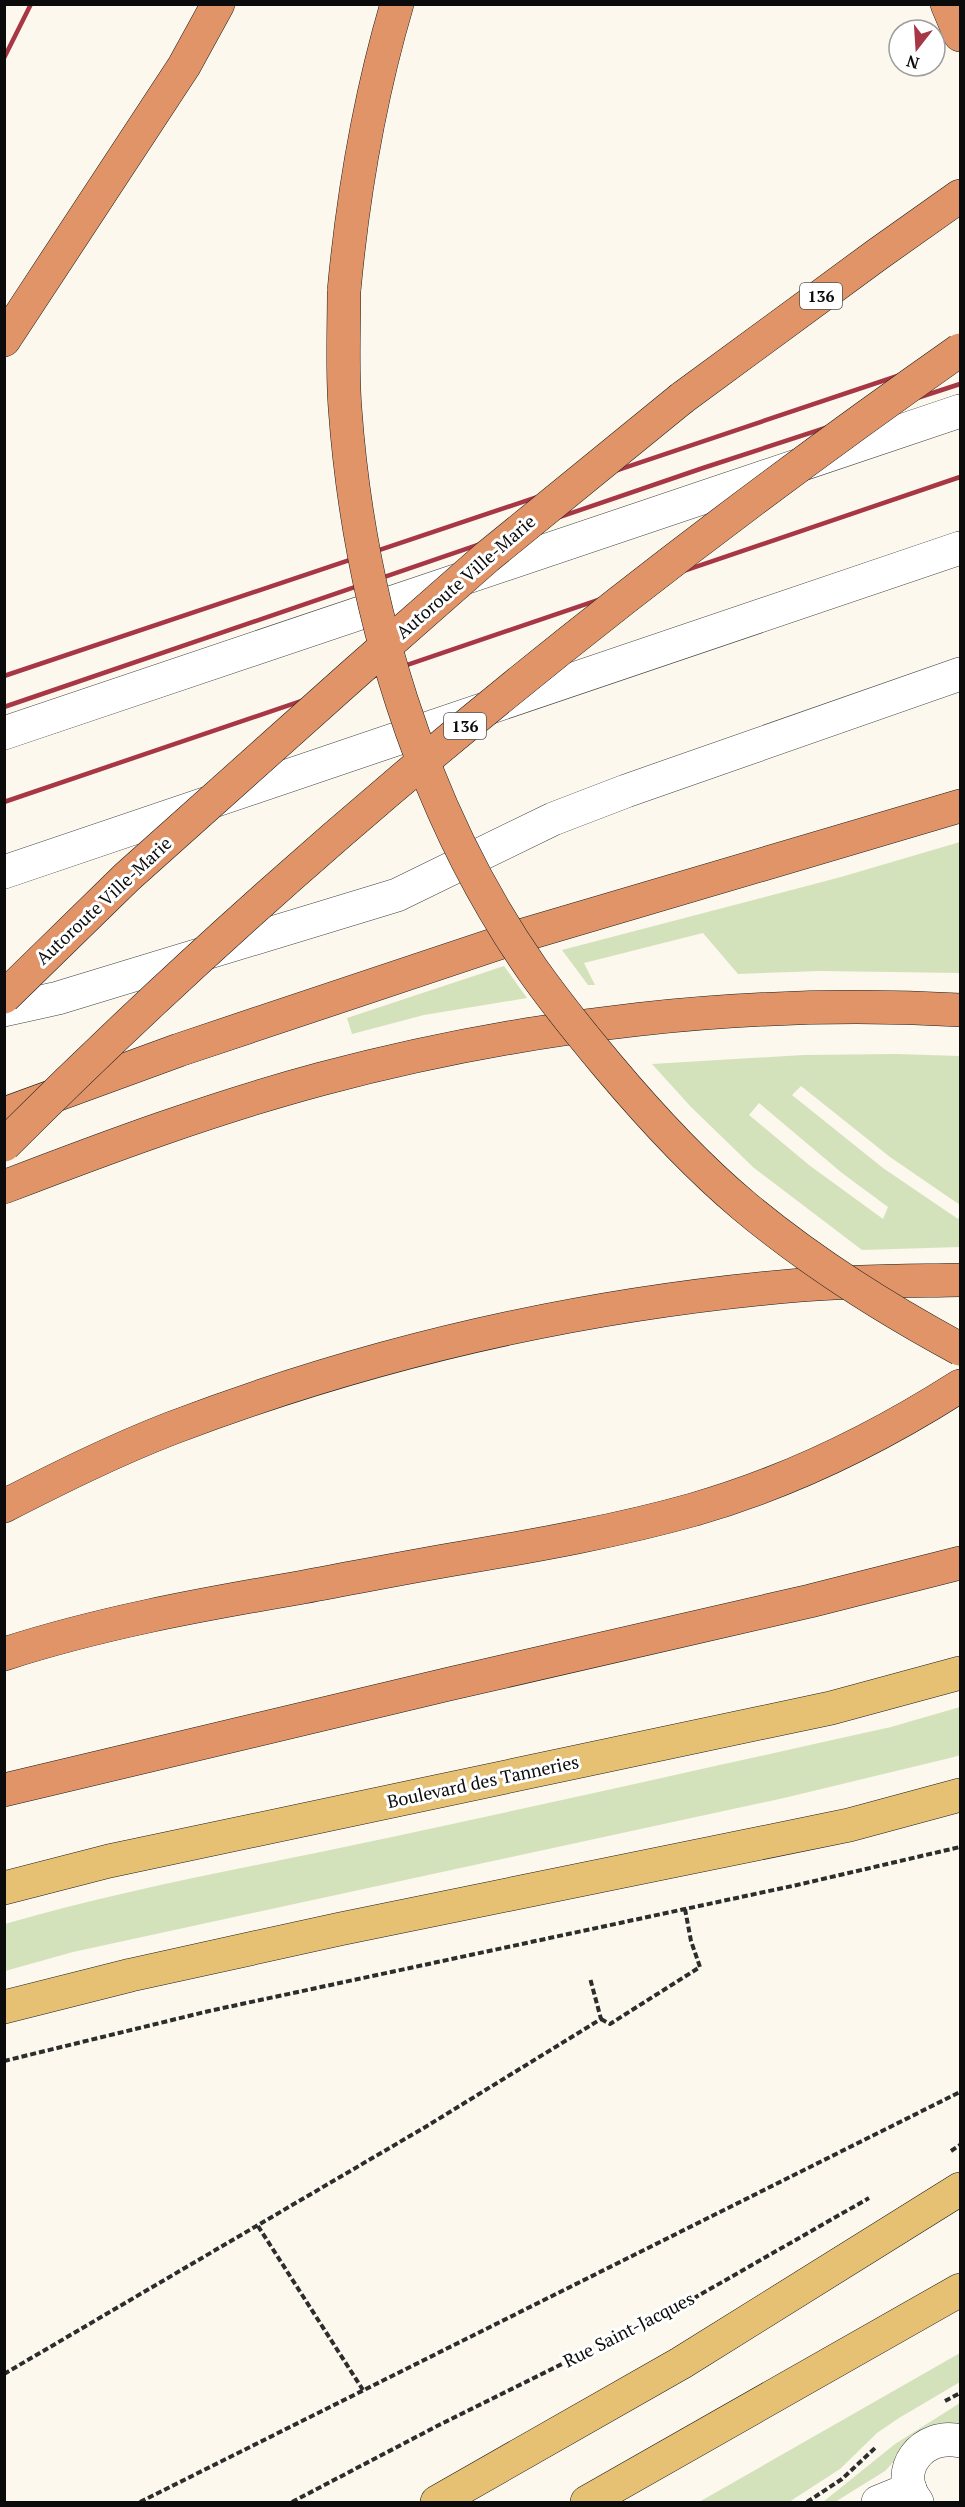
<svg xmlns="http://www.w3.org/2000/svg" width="965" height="2507" font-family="'PT Serif',serif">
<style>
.green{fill:#d3e2bb;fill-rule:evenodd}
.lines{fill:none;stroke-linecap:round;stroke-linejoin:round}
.minor-casing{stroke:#3e3e3e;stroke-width:34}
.major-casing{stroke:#1c1c1c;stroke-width:34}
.highway-casing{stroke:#1c1c1c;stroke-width:34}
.path{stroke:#2d2d2d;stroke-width:4;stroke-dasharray:6 3;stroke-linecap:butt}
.minor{stroke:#fff;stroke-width:33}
.major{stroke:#e6c073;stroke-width:33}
.highway{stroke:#e09467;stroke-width:33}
.rail{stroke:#a83746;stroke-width:4.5}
.highway-bridge-casing{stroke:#1c1c1c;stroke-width:34;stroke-linecap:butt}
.highway-bridge{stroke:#e09467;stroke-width:33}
.labels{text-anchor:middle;stroke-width:6;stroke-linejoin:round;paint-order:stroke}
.shield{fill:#fff;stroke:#545454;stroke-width:1.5}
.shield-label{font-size:16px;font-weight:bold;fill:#0b0b0b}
.street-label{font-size:18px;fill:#0b0b0b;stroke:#fff}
</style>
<rect width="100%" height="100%" fill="#fcf8ed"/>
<g class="green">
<path d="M960,842V973L820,971L738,974L703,933L584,963L595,985H588L562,950L841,877Z"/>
<path d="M504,966L527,998L424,1015L352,1034L347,1018Z"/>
<path d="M896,1054L960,1056V1205L890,1157L801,1086L792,1095L883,1168L958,1219L960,1215V1247L862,1250L754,1168L691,1107L652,1064L804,1055ZM759,1103L842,1173L888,1207L883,1219L809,1165L749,1115Z"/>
<path d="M960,1707V1755L954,1757L784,1798L73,1952L5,1971V1924C132,1887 262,1865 392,1837C559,1801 725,1764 891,1727Z"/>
<path d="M960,2353V2382L899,2418L877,2433L840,2469L789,2502H699Z"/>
<path d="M960,2403V2424L939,2423L925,2428L885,2471L835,2502H823L895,2444Z"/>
</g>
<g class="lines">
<defs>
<g id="minor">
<path d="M4,733L960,411"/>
<path d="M4,872L960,548"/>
<path d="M4,1010L58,998L397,895L553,819L626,791L960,674"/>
<path d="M878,2502L910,2489"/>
<path d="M917,2502C892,2470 923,2432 960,2441"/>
</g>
<g id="major">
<path d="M4,1888L109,1861L831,1708L960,1673"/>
<path d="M4,2007L131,1975L340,1929L849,1825L960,1795"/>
<path d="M437,2502L681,2363L960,2189"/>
<path d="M587,2502L960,2290"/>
</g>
<g id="highway">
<path d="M947,4L960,35"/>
<path d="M344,291C353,194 369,99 397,4"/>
<path d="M4,340L184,66L218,4"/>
<path d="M682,398L878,254L960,196"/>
<path d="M4,1114L179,1050L523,935L960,806"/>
<path d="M4,1187C108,1147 213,1108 321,1079C528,1024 747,998 960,1010"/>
<path d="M4,1506C59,1478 115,1450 172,1428C374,1351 586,1303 801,1285C854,1281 908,1281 960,1280"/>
<path d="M4,1654C100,1623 199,1605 298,1588C353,1578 407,1567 461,1558C538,1545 617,1531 692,1510C787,1483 877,1439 960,1386"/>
<path d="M4,1790L449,1684L810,1601L960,1563"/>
</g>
</defs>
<use href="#minor" class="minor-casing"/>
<use href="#major" class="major-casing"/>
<use href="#highway" class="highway-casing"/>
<g class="path">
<path d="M601,2019L610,2024L700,1967L691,1941L685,1909"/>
<path d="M4,2061L209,2011L797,1885L960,1847"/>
<path d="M951,2151L960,2145"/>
<path d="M258,2226L363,2390"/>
<path d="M4,2374L427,2126L601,2019L590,1978"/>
<path d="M945,2401L960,2393"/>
<path d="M140,2502L960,2092"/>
<path d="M292,2502L439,2425L689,2301L869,2198"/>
<path d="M807,2502L842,2479L875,2448"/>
</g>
<use href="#minor" class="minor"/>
<use href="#major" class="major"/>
<use href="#highway" class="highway"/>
<g class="rail">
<path d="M4,58L31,4"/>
<path d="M4,676L960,355"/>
<path d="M4,707L703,468L960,384"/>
<path d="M4,802L960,477"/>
</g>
<defs>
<g id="highway-bridge">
<path d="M344,291C344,330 342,370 345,408C359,603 420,808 532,969C556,1003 582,1035 608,1066C650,1116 694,1164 744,1206C811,1262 884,1308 960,1349"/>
<path d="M4,997L127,877L354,674L487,557L682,398"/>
<path d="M4,1145C298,851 621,588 960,350"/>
</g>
</defs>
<use href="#highway-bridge" class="highway-bridge-casing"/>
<use href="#highway-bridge" class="highway-bridge"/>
</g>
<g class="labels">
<g class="shield">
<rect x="800" y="283" width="42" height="26" rx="4.5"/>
<rect x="444" y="713" width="42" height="26" rx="4.5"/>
</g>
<g class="shield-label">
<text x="821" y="302">136</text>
<text x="465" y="732">136</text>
</g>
<g class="street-label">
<text transform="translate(466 577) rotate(-41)" y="6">Autoroute Ville-Marie</text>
<text transform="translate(104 901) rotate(-43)" y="6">Autoroute Ville-Marie</text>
<text transform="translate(483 1782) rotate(-12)" y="6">Boulevard des Tanneries</text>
<text transform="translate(629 2330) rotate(-27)" y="6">Rue Saint-Jacques</text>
</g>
</g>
<rect width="965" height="2507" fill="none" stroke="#0b0b0b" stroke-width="12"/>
<g transform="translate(917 48) rotate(197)"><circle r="28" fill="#ffffff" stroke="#9d9d9d" stroke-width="1.5"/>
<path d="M0-4.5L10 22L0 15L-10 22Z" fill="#a83746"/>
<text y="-9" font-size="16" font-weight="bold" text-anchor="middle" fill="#0b0b0b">N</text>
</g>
</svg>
